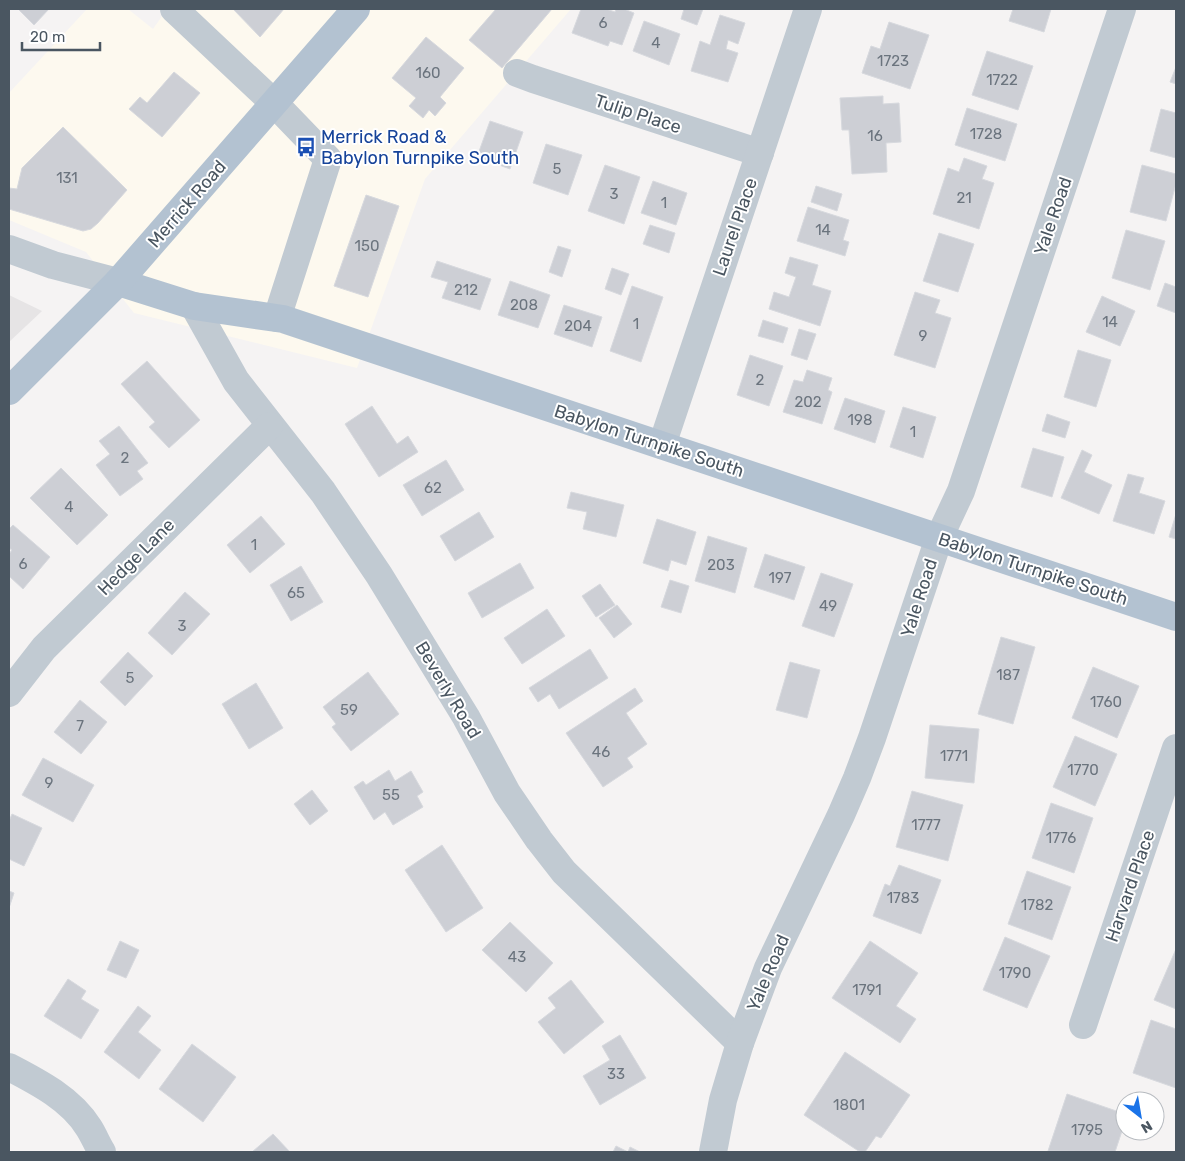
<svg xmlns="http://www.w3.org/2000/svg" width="1185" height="1161" font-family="Rubik,sans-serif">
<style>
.commercial{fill:#fdf9ef}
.education{fill:#e6e4e5}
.building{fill:#cdcfd5;stroke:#d7d9de}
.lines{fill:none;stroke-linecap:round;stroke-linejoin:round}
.minor{stroke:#c1cad2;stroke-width:28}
.major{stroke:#b3c2d1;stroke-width:28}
.labels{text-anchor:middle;stroke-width:4;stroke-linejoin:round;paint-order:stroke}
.number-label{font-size:15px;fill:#6b747e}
.street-label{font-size:18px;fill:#4a5661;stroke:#fff}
.transit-label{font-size:18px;fill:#164399;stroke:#fff;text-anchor:start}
</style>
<rect width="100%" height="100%" fill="#f5f3f3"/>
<path class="commercial" d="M87,9H128L153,29L167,9H571L425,179L357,368L134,313L86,252L9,220V93Z"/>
<path class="education" d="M9,295L42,311L9,342Z"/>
<g class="building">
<path d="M18,9H49L34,25Z"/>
<path d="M233,9H284L260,37Z"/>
<path d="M496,9H552L502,68L469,40Z"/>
<path d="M581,9H606L615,12L616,9H624L634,13L622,45L610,41L608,46L572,33Z"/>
<path d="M684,9H703L697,25L681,19Z"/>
<path d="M1013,9H1051L1044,32L1009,21Z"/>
<path d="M720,15L745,23L738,44L728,40L726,49L738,53L728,82L691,71L700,41L710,45Z"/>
<path d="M644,21L680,34L669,65L633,51Z"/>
<path d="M889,22L929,35L910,89L862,73L871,46L880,49Z"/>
<path d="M426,37L464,68L440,97L446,103L435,116L429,110L423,118L409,106L416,98L392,78Z"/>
<path d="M987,51L1033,66L1018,110L972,95Z"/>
<path d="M1176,67V84L1170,82Z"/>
<path d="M174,72L200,93L162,137L129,109L140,97L147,103Z"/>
<path d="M883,96V104L899,103L901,142L886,143L887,172L852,174L849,130H842L840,98Z"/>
<path d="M967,108L1017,124L1005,161L955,145Z"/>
<path d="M1161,109L1176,113V158L1150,151Z"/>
<path d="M490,121L523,132L510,169L477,157Z"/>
<path d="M63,127L127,190L98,223L91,229L83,231L9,209V188L17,189L22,168Z"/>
<path d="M546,144L582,155L568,195L533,183Z"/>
<path d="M964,158L987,166L982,179L994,183L979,229L933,214L948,168L959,172Z"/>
<path d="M605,165L640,177L624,224L588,211Z"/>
<path d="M1142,165L1176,174V184L1166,221L1130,212Z"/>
<path d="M653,181L687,193L676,225L641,213Z"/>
<path d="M816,186L842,194L837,211L811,202Z"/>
<path d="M366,195L399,206L368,297L334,286Z"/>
<path d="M808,207L849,220L843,240L849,242L845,256L797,241Z"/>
<path d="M650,225L675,233L669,253L643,244Z"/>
<path d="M1126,230L1165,241L1150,290L1112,278Z"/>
<path d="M939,233L974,244L958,292L923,281Z"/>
<path d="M558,246L571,250L562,277L549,272Z"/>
<path d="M790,257L818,265L812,285L831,291L820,326L769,309L774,292L789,297L796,277L785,273Z"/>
<path d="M437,261L491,279L480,310L442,298L448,282L431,277Z"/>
<path d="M612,268L629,274L621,295L605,289Z"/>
<path d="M510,281L550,295L538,328L498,315Z"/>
<path d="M1165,283L1176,287V313L1157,306Z"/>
<path d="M632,286L663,297L641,362L610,351Z"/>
<path d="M915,292L940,300L935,313L951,318L935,368L894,355Z"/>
<path d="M1102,296L1135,311L1120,346L1086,332Z"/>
<path d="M564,305L602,317L592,347L554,334Z"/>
<path d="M763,320L788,328L783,343L758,336Z"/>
<path d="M799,329L816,334L807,360L791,355Z"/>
<path d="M1078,350L1111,360L1096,407L1064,397Z"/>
<path d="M750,355L783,366L769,406L737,395Z"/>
<path d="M147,361L200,420L169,448L149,427L155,422L121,384Z"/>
<path d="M807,370L832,378L828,390L832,392L822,424L783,412L794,380L803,382Z"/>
<path d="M845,398L885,411L875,443L834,429Z"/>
<path d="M372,406L397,444L408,436L418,452L379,477L345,424Z"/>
<path d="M903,407L936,417L923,458L890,447Z"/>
<path d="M1047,414L1070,422L1065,438L1042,431Z"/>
<path d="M119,426L148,463L137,471L143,479L120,496L96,465L110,454L99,441Z"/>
<path d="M1033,448L1064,457L1052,497L1021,487Z"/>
<path d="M1082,450L1092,455L1084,472L1112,485L1099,514L1061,498Z"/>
<path d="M446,460L464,490L422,516L403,485Z"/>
<path d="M61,468L108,515L77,545L30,498Z"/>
<path d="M1128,474L1144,478L1139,493L1165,501L1154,534L1113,521Z"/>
<path d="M571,492L624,505L616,537L583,529L587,512L567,508Z"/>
<path d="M479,512L494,537L455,561L440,536Z"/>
<path d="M1176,514V539L1169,537Z"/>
<path d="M261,516L285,544L250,573L227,545Z"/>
<path d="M657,519L696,532L686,565L671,560L668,571L643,563Z"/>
<path d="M13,525L50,557L23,589L9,576V554L12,550L9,548V529Z"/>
<path d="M708,536L747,548L735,593L695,581Z"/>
<path d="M765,554L805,567L794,600L754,587Z"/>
<path d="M520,563L534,588L482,618L468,593Z"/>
<path d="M301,566L323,602L291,621L270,585Z"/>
<path d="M821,573L853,584L834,637L802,626Z"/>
<path d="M670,580L689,586L681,613L661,607Z"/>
<path d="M600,584L615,605L596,617L582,596Z"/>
<path d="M185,592L210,614L172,655L148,633Z"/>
<path d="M617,605L632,624L614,638L599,618Z"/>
<path d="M547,609L565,636L522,664L504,638Z"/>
<path d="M1001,637L1035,647L1013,724L978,714Z"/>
<path d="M590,649L608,678L559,709L550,694L538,702L529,688Z"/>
<path d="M128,652L153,676L125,706L100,682Z"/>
<path d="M790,662L820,670L807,718L776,710Z"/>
<path d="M1093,667L1139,686L1117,738L1072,718Z"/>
<path d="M368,672L399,714L351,751L332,727L336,724L323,707Z"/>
<path d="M256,683L283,728L249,749L222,704Z"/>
<path d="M635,688L643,701L626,713L647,744L627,758L633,767L603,787L566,733Z"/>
<path d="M80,700L107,722L81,754L54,732Z"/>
<path d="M930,725L979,729L974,783L925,778Z"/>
<path d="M1075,736L1117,754L1095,806L1053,787Z"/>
<path d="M43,758L94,785L73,822L22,795Z"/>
<path d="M389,770L395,781L411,771L423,792L417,796L423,807L393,825L385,812L374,820L354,787L363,781L366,785Z"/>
<path d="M312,790L328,811L310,825L294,804Z"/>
<path d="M912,791L963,805L948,861L896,847Z"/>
<path d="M1051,803L1093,818L1074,873L1032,858Z"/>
<path d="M12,814L42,828L24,866L9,859V821Z"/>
<path d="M442,845L483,908L446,932L405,870Z"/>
<path d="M899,865L941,880L921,934L873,916L885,884L890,886Z"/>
<path d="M1027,871L1071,887L1052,940L1008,924Z"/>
<path d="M9,891L14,893L9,908Z"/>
<path d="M510,922L553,963L526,992L482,950Z"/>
<path d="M1005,937L1050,956L1027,1008L983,990Z"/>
<path d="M120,941L139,950L126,978L107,970Z"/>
<path d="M870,941L918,973L896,1006L916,1019L900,1043L832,998Z"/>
<path d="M1176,949V1009L1154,1000Z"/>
<path d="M68,979L86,991L81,999L99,1010L81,1039L44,1016Z"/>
<path d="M571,980L604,1022L564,1054L538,1022L556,1008L548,998Z"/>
<path d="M138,1006L151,1016L138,1032L161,1050L139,1079L104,1052Z"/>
<path d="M1151,1020L1176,1029V1088L1133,1073Z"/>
<path d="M620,1035L646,1078L600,1105L583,1076L610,1060L602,1046Z"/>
<path d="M192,1044L236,1077L203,1122L159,1089Z"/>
<path d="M845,1052L910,1095L881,1138L876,1136L865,1152H860L804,1115Z"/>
<path d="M1067,1094L1125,1114V1122L1115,1152L1048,1151Z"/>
<path d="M273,1134L290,1152H252Z"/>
<path d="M616,1146L628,1152L630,1147L640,1152H613Z"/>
</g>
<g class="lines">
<g class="minor">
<path d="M174,9L275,104L328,159L277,318"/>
<path d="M517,73L533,79L760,153"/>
<path d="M9,249L53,265L118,282"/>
<path d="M194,306L236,381L323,492L379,575L466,717L507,793L539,840L564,872L740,1043"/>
<path d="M662,445L808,9"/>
<path d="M9,693L44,648L269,426"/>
<path d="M1083,1025L1176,748"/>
<path d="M9,1067C38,1082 71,1099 89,1128C94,1136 97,1144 102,1152"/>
<path d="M713,1152L723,1100L740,1043L768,968L841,815L857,778L872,738L939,538L961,491L1122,9"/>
</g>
<g class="major">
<path d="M118,282L194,306L283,319L1176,617"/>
<path d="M9,391L118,282L356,9"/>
</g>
</g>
<defs>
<symbol id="bus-bare" viewBox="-9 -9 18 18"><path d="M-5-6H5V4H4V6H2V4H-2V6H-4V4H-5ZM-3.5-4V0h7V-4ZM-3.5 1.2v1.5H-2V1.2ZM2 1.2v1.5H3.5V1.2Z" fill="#1a4fb4" stroke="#fff" stroke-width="2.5" paint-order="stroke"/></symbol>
</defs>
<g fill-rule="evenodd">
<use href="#bus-bare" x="292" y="133" width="28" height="28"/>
</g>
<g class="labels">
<g class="number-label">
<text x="603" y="28">6</text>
<text x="656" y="48">4</text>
<text x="893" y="66">1723</text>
<text x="428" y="78">160</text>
<text x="1002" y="85">1722</text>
<text x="986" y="139">1728</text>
<text x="875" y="141">16</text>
<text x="557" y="174">5</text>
<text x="67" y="183">131</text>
<text x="614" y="199">3</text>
<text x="964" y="203">21</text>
<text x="664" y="208">1</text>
<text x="823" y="235">14</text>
<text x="367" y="251">150</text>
<text x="466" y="295">212</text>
<text x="524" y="310">208</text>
<text x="1110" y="327">14</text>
<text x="636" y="329">1</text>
<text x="578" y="331">204</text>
<text x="923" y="341">9</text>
<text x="760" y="385">2</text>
<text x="808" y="407">202</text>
<text x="860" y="425">198</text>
<text x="913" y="437">1</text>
<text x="125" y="463">2</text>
<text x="433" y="493">62</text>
<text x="69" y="512">4</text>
<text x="254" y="550">1</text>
<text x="23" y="569">6</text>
<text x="721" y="570">203</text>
<text x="780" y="583">197</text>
<text x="296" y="598">65</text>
<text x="828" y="611">49</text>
<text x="182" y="631">3</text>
<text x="1008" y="680">187</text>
<text x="130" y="683">5</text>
<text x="1106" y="707">1760</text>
<text x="349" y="715">59</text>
<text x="80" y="731">7</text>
<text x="601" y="757">46</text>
<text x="954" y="761">1771</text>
<text x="1083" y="775">1770</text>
<text x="49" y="788">9</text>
<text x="391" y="800">55</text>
<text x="926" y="830">1777</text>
<text x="1061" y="843">1776</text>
<text x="903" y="903">1783</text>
<text x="1037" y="910">1782</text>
<text x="517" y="962">43</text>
<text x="1015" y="978">1790</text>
<text x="867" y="995">1791</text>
<text x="616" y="1079">33</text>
<text x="849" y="1110">1801</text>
<text x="1087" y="1135">1795</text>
</g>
<g class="street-label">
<text transform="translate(638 114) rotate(18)" y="6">Tulip Place</text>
<text transform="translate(187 204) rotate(-49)" y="6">Merrick Road</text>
<text transform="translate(1053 216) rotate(-71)" y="6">Yale Road</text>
<text transform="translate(735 227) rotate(-71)" y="6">Laurel Place</text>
<text transform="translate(649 441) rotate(18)" y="6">Babylon Turnpike South</text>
<text transform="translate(136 557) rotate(-45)" y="6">Hedge Lane</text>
<text transform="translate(1033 569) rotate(18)" y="6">Babylon Turnpike South</text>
<text transform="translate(919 598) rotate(-72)" y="6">Yale Road</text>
<text transform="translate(448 690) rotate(59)" y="6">Beverly Road</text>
<text transform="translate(1130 886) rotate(-71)" y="6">Harvard Place</text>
<text transform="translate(768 973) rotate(-67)" y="6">Yale Road</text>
</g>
<g class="transit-label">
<text x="321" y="143">Merrick Road &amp;<tspan x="321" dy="21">Babylon Turnpike South</tspan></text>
</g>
</g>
<rect width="1185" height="1161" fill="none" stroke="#4a5661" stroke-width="20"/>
<g transform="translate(1140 1116) rotate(149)"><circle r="24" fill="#ffffff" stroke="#b7bbc0"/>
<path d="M0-4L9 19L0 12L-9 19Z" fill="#1a73e8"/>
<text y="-8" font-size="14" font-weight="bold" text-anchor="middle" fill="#4a5661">N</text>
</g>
<path d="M22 42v8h78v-8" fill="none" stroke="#4a5661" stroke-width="2.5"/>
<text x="30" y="42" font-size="15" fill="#4a5661" stroke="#ffffff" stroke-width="4" paint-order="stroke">20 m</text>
</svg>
